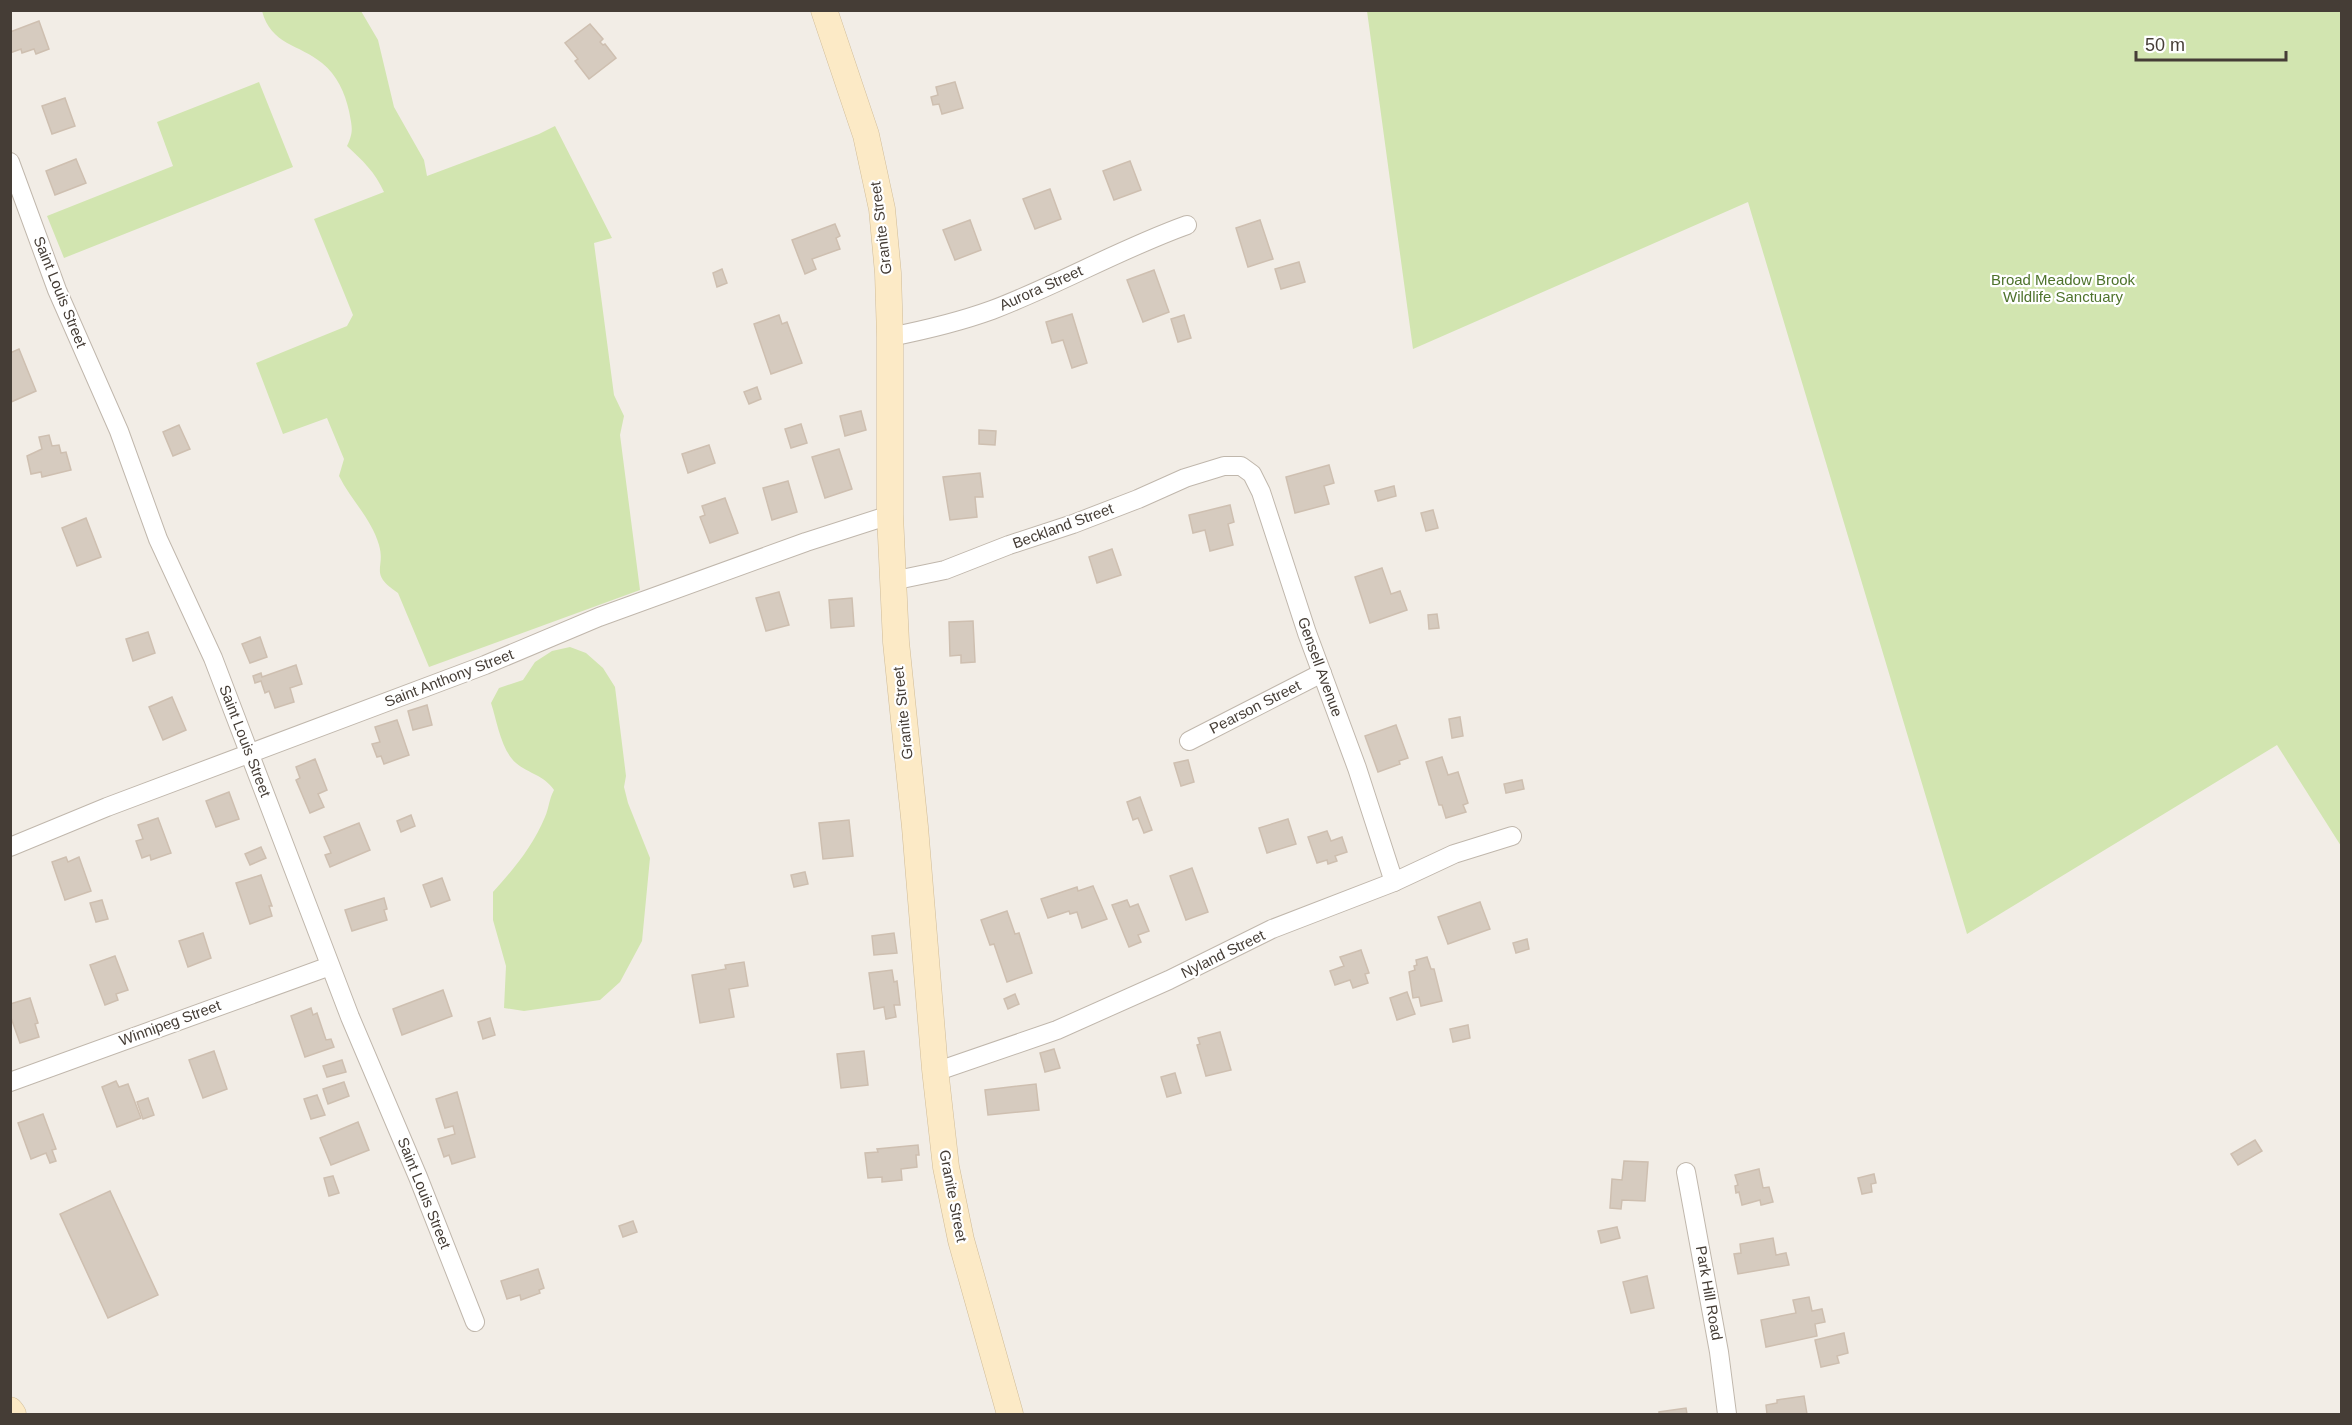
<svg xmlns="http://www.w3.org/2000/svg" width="2352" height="1425" font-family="Helvetica,sans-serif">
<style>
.green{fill:#d2e5b0}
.building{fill:#d6cbbf;stroke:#cebfb0;stroke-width:1.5}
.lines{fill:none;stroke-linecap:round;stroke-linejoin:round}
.street-casing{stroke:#c0b7ac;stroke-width:20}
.secondary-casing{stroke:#d0bc98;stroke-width:27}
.street{stroke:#fff;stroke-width:18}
.secondary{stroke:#fceac6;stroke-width:26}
.labels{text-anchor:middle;stroke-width:4.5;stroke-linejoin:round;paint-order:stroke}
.street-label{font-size:15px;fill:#453d36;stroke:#fff}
.park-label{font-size:15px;fill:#4e732c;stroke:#fff}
</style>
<rect width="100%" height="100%" fill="#f2ede6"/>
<g class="green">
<path d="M262,11H361L378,40L394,107L424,160L427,176L539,134L555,126L612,238L594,243L614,395L624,416L620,435L640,590L429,667L398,593C368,573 386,569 379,545C371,518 351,500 339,476L344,459L327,418L283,434L256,363L347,326L353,315L314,219L384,192C375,172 363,161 347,146C354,131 352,127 349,111C345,93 337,75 322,63C299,44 271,45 262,11Z"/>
<path d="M1367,11H2341V846L2277,745L1967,934L1748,202L1413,349Z"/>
<path d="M259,82L293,167L64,258L47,216L173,166L157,122Z"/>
<path d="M570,647L586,653L603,668L615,687L626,776L624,787L628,803L650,858L642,941L620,982L600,1000L524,1011L504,1008L506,966L493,920V892C514,869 533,846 545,817C549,808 549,799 554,790C544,775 529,774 516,763C501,750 497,721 491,703L499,688L523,680L535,662L552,651Z"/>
</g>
<g class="building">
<path d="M39,21L49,49L36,54L34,49L22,53L21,49L10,53V32Z"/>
<path d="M590,24L603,39L600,42L603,45L605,44L616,58L589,79L575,61L578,59L565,43Z"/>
<path d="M955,82L963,108L942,114L939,104L933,105L931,97L938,95L936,87Z"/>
<path d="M65,98L75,126L52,134L42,106Z"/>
<path d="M76,159L86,183L55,195L46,171Z"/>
<path d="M1130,161L1141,190L1114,200L1103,171Z"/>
<path d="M1050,189L1061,219L1035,229L1023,199Z"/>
<path d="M970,220L981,250L955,260L943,230Z"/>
<path d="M1260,220L1273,259L1248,267L1236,228Z"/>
<path d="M835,224L840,236L836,238L840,249L812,259L816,269L805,274L792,240Z"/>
<path d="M1299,262L1305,282L1281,289L1275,269Z"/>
<path d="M722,269L727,283L717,287L713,273Z"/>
<path d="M1154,270L1169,312L1143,322L1127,280Z"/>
<path d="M1072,314L1087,363L1072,368L1063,340L1052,343L1046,322Z"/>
<path d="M779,315L782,324L787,322L802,363L771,374L754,324Z"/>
<path d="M1184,315L1191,338L1178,342L1171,319Z"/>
<path d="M19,349L36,391L11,402L10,353Z"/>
<path d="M757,387L761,399L749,404L744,392Z"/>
<path d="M861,411L866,430L845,436L840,416Z"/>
<path d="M801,424L807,443L791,448L785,429Z"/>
<path d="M179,425L190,449L173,456L163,432Z"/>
<path d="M979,430L996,431L995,445L979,444Z"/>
<path d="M49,435L52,446L59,445L61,453L66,452L71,470L42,477L41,472L31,474L27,456L42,449L39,437Z"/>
<path d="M709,445L715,463L688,473L682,454Z"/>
<path d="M839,449L852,489L825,498L812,457Z"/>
<path d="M1329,465L1334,483L1324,486L1329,504L1295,513L1286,477Z"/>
<path d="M980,473L983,497H975L977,517L950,520L943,477Z"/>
<path d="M788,481L797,512L772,520L763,488Z"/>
<path d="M1394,486L1396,496L1378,501L1375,491Z"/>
<path d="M725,498L738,533L710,543L700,517L705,515L702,506Z"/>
<path d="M1230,505L1234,522L1228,524L1233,545L1210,551L1205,530L1193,533L1189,515Z"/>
<path d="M1433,510L1438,528L1426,531L1421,513Z"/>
<path d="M86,518L101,557L77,566L62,528Z"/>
<path d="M1112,549L1121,575L1097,583L1089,557Z"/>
<path d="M1382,568L1391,594L1400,591L1407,610L1370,623L1355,577Z"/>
<path d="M779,592L789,625L766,631L756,598Z"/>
<path d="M852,598L854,626L831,628L829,600Z"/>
<path d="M1437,614L1439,628L1429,629L1428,615Z"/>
<path d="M973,621L975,662L961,663V655L950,656L949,622Z"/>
<path d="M148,632L155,653L133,661L126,639Z"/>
<path d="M260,637L267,657L250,663L242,644Z"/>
<path d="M296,665L302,684L290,688L294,702L275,708L269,691L265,693L261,681L255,683L253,676L261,673L262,677Z"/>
<path d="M172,697L186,730L163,740L149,707Z"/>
<path d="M427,705L432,725L413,730L408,711Z"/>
<path d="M1460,717L1463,736L1452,738L1449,719Z"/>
<path d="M397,720L409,755L384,764L381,756L377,757L372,744L380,742L375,727Z"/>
<path d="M1396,725L1408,758L1399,761L1400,764L1378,772L1365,736Z"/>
<path d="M1442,757L1448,775L1458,772L1468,803L1463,805L1466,812L1446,818L1442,805H1439L1426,762Z"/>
<path d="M315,759L327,790L318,794L324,807L310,813L296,780L300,778L296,767Z"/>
<path d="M1188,760L1194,782L1181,786L1174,763Z"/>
<path d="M1522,780L1524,789L1506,793L1504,784Z"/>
<path d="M229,792L239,819L216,827L206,801Z"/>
<path d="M1140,797L1152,830L1144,833L1138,818L1133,820L1127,802Z"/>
<path d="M411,815L415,826L401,832L397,821Z"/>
<path d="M158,818L171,853L151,860L150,855L142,858L136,841L143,839L138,825Z"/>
<path d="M1288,819L1296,844L1267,853L1259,828Z"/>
<path d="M849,820L853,856L823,859L819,823Z"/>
<path d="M359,823L370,850L330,867L325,855L331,853L324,837Z"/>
<path d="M1327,831L1331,841L1342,837L1347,852L1335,856L1337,861L1328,864L1327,860L1317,863L1308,837Z"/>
<path d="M261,847L266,858L250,865L245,854Z"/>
<path d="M66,857L68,862L79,857L91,891L65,900L52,862Z"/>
<path d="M1192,868L1208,912L1186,920L1170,876Z"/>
<path d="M805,872L808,884L794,887L791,875Z"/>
<path d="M261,875L272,906H269L272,916L250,924L236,883Z"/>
<path d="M442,878L450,900L431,907L423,885Z"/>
<path d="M1093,886L1107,919L1082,928L1077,912L1070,914L1069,911L1048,918L1041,899L1077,887L1078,891Z"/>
<path d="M384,898L387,909L384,910L387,920L352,931L345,910Z"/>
<path d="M102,900L108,919L96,922L90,903Z"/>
<path d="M1127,900L1130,907L1138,904L1149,931L1138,935L1141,942L1129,947L1112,905Z"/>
<path d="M1480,902L1490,929L1448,944L1438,917Z"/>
<path d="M1007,911L1015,934L1019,933L1032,973L1007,982L994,944L990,945L981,920Z"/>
<path d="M203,933L211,958L188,967L179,941Z"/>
<path d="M894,933L897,953L874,955L872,936Z"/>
<path d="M1527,939L1529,949L1516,953L1513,943Z"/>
<path d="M1361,950L1369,973L1365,974L1368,983L1353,988L1350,980L1335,985L1330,971L1344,966L1340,957Z"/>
<path d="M115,956L128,990L116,994L118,1000L105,1005L90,965Z"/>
<path d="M1427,957L1431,969H1434L1442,1001L1421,1006L1419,997L1413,998L1409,972L1415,970L1414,966L1417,965L1416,960Z"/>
<path d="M744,962L748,986L729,989L734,1017L700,1023L692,975L726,969L725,965Z"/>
<path d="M892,970L894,982L897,981L900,1005H894L896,1017L886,1019L884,1007L874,1009L869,973Z"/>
<path d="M443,990L452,1016L402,1035L393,1009Z"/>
<path d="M1407,992L1415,1014L1397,1020L1390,998Z"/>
<path d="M1015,994L1019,1004L1008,1009L1004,999Z"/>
<path d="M30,998L38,1023L35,1024L39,1037L20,1043L10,1015V1004Z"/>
<path d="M311,1008L313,1015L317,1013L326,1040L331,1039L334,1047L305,1057L291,1016Z"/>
<path d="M490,1018L495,1035L483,1039L478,1022Z"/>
<path d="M1468,1025L1470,1038L1453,1042L1450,1029Z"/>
<path d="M1220,1032L1231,1070L1206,1076L1197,1045L1200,1044L1198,1038Z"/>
<path d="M1054,1049L1060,1068L1045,1072L1040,1053Z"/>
<path d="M214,1051L227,1089L203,1098L189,1060Z"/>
<path d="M864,1051L868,1085L841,1088L837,1054Z"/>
<path d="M342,1060L346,1072L327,1077L323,1066Z"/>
<path d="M1175,1073L1181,1093L1167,1097L1161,1077Z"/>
<path d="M116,1081L119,1087L128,1084L141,1118L117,1127L102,1087Z"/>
<path d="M344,1082L349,1096L328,1104L323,1089Z"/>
<path d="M1036,1084L1039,1110L988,1115L985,1090Z"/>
<path d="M457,1092L475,1157L452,1164L449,1155L444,1157L438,1139L455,1134L453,1126L445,1128L436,1099Z"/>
<path d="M317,1095L325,1115L311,1119L304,1099Z"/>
<path d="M148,1098L154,1115L143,1119L137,1102Z"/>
<path d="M43,1114L56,1149L52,1150L56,1161L50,1163L46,1153L31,1159L18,1123Z"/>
<path d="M358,1122L369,1150L331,1165L320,1138Z"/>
<path d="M2255,1140L2262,1151L2238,1165L2231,1154Z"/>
<path d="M918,1145L919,1155H916L917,1167L901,1169L902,1180L882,1182V1177L868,1178L865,1153L878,1152L877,1149Z"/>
<path d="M1624,1161L1648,1162L1645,1201L1622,1200L1621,1209L1610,1208L1612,1179L1622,1180Z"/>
<path d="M1759,1169L1763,1188L1769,1187L1773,1202L1761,1205L1760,1200L1742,1205L1739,1192L1736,1193L1735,1186L1738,1185L1735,1175Z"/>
<path d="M1874,1174L1876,1183L1871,1184L1872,1192L1862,1194L1858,1178Z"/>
<path d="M333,1176L339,1193L329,1196L324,1178Z"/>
<path d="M110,1191L158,1295L108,1318L60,1214Z"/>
<path d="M633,1221L637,1232L623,1237L619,1226Z"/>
<path d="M1617,1227L1620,1238L1601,1243L1598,1231Z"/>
<path d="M1773,1238L1776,1255L1786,1253L1789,1265L1738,1274L1734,1254L1741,1253L1740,1244Z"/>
<path d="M538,1269L544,1288L539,1290L540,1293L521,1300L520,1295L507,1299L501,1281Z"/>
<path d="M1647,1276L1654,1308L1631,1313L1623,1282Z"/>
<path d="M1809,1297L1812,1311L1822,1309L1825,1322L1815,1324L1817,1336L1766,1347L1761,1320L1796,1313L1793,1300Z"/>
<path d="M1844,1333L1848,1353L1837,1356L1839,1363L1821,1367L1815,1340Z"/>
<path d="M1804,1396L1807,1414H1767L1766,1405L1777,1403V1400Z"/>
<path d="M1686,1408L1687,1414H1659V1412Z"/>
</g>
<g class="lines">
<defs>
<g id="street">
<path d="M10,162L57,290L119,431L158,539L213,658L350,1017L418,1177L475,1322"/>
<path d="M890,337C925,330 959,322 992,310C1058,285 1120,249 1187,225"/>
<path d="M892,581L945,570L1009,545L1073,524L1138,499L1185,478L1224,466H1241L1252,474L1261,492L1307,633L1357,768L1394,882"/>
<path d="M1189,741L1322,673"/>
<path d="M10,847L107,807L485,665L599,617L806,542L890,515"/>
<path d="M935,1072L1057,1030L1169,980L1272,929L1394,882L1454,854L1512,836"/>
<path d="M10,1082L330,966"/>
<path d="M1686,1172L1719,1352L1727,1414"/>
</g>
<g id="secondary">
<path d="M824,10L866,135L882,209L888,273L890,337V515L896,642L915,827L935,1069L946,1167L961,1240L1010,1414"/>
<path d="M10,1410L13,1414"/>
</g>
</defs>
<use href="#street" class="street-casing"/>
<use href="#secondary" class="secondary-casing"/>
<use href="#street" class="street"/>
<use href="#secondary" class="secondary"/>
</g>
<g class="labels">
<g class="street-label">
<text transform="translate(881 228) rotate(-97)" y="5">Granite Street</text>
<text transform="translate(1041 288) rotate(-24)" y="5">Aurora Street</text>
<text transform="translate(60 292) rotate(68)" y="5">Saint Louis Street</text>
<text transform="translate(1063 526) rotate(-20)" y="5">Beckland Street</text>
<text transform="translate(1320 667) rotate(70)" y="5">Gensell Avenue</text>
<text transform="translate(449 678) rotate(-21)" y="5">Saint Anthony Street</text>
<text transform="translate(1255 707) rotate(-27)" y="5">Pearson Street</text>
<text transform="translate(903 713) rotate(-96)" y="5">Granite Street</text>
<text transform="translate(245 741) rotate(69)" y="5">Saint Louis Street</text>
<text transform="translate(1223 954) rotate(-26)" y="5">Nyland Street</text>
<text transform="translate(170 1023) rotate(-20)" y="5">Winnipeg Street</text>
<text transform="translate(424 1193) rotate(68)" y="5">Saint Louis Street</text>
<text transform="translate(953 1196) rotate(79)" y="5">Granite Street</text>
<text transform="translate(1709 1293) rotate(80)" y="5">Park Hill Road</text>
</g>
<g class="park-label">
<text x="2063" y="285">Broad Meadow Brook<tspan x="2063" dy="17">Wildlife Sanctuary</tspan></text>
</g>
</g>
<rect width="2352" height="1425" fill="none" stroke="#453d36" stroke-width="24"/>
<path d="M2136 51v9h150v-9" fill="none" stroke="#453d36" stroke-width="3"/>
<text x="2145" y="51" font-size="18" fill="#453d36" stroke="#ffffff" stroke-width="4.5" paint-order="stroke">50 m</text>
</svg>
